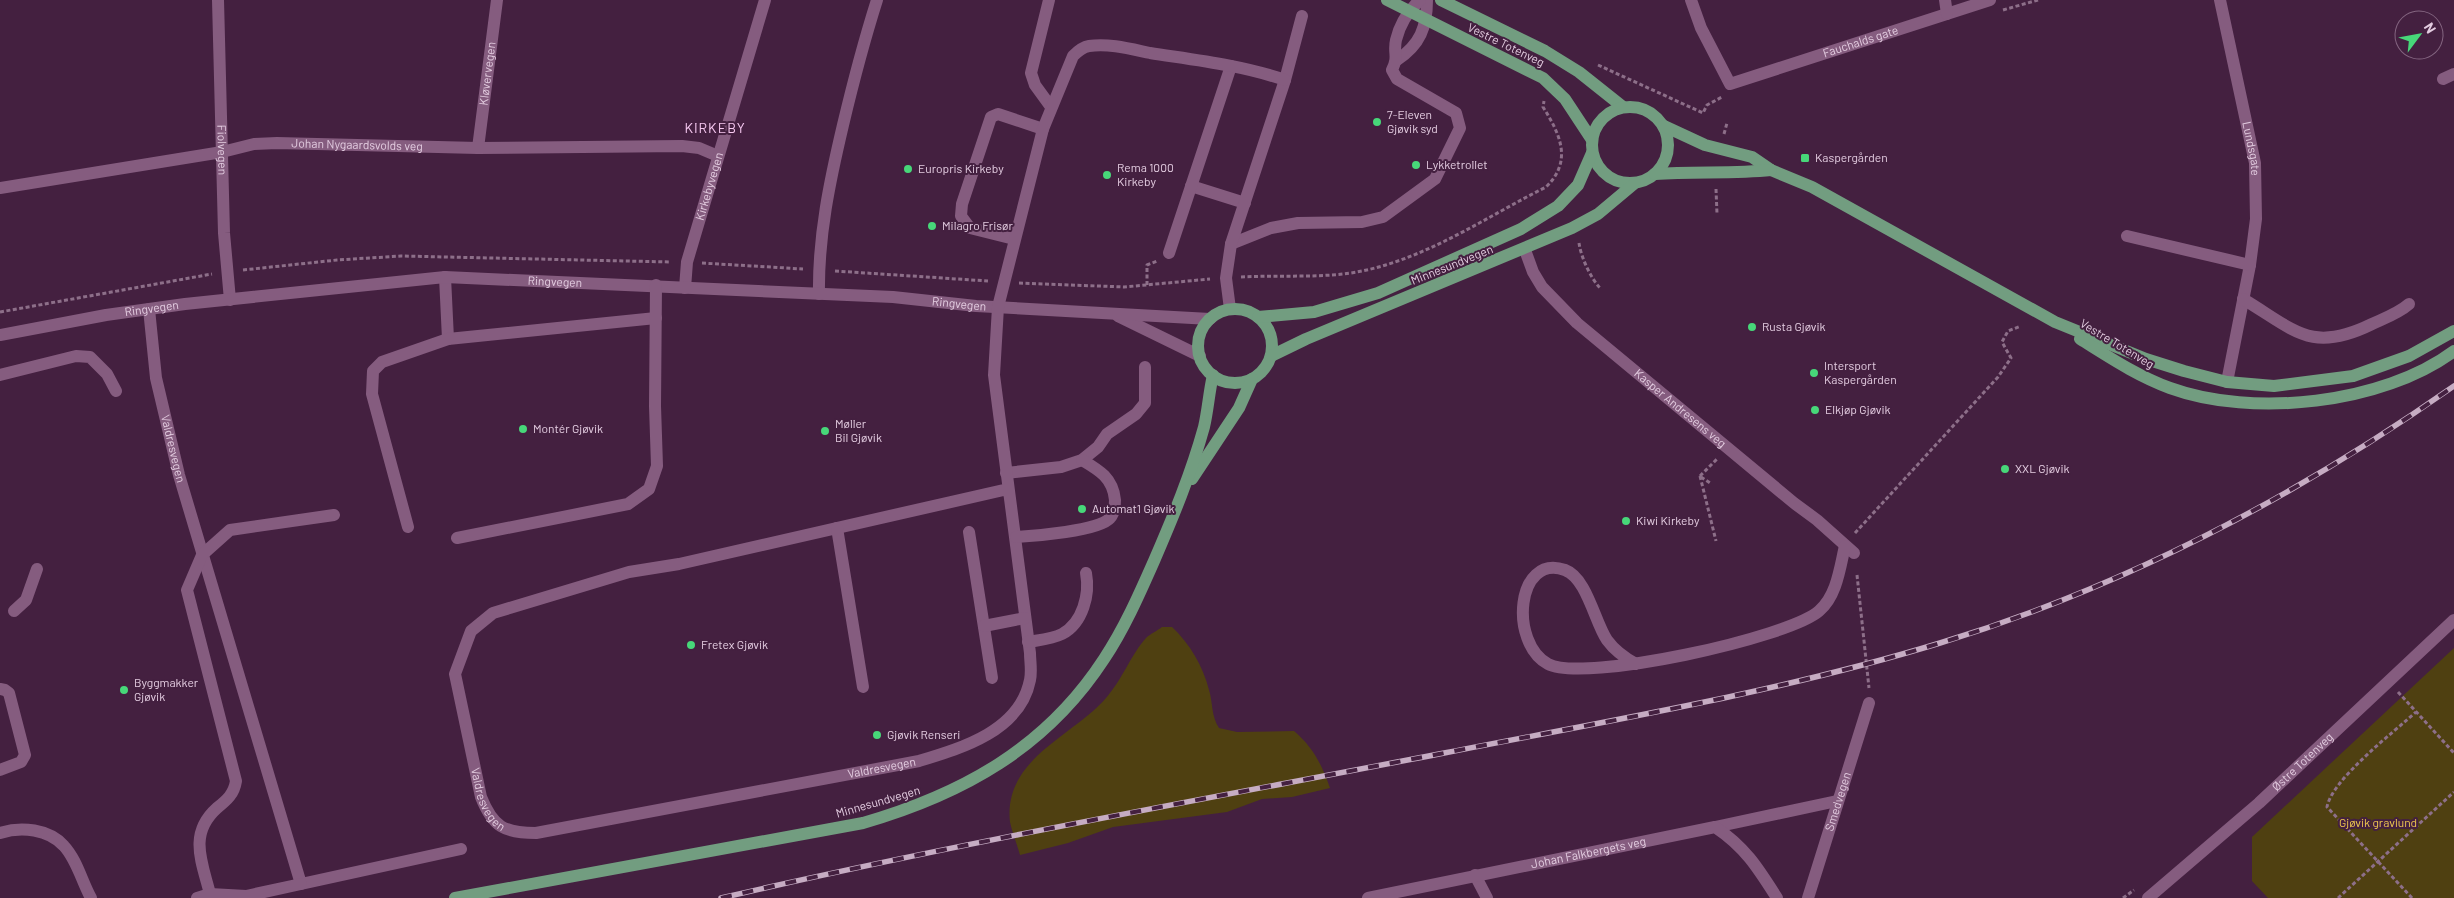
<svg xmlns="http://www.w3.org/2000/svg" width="2454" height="898" font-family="Barlow,sans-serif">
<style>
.green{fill:#4f4011}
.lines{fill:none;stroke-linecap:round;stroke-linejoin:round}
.path{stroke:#8d6f89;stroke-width:3;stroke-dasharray:4 2.5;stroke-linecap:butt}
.minor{stroke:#855c7f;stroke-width:12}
.major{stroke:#729d80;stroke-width:12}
.rail-casing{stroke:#c6acc3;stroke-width:5.5}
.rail{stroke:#442040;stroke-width:4;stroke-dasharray:11;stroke-linecap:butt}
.poi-dot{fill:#47d779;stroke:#442040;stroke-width:2}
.labels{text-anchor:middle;stroke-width:4;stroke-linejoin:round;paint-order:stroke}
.street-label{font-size:12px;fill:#e3cce0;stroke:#442040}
.poi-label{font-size:12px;fill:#e3cce0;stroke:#442040;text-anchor:start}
.park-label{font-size:12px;fill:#eec74e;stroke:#442040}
.neighbourhood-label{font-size:14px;letter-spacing:1px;fill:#f6c8f0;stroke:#442040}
</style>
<rect width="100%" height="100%" fill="#442040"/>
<g class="green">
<path d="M1162,627H1172C1190,644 1203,666 1209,690C1213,703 1211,716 1219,728L1237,732L1294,731C1313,747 1322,765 1330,788L1292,797L1262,799L1227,812L1113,827L1068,843L1020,855C1017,844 1012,832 1010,822C1003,759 1072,737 1106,698C1122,680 1132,653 1146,638C1150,634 1157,631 1162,627Z"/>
<path d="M2454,648V898H2268L2252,881V837Z"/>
</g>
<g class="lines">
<g class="path">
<path d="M2003,10L2038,0"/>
<path d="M1598,65L1703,113L1707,105L1722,97"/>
<path d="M1724,134L1727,123"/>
<path d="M1716,189L1717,214"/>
<path d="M1579,243C1581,257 1590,277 1600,288"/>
<path d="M702,263L803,269"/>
<path d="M243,270L337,260L401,256L671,262"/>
<path d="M835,271L988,281"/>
<path d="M1241,277C1278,275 1315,278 1351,273C1422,262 1484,218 1546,187C1573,161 1560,134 1543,107L1544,101"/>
<path d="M1019,283L1124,287L1210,279"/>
<path d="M1147,285V265L1157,261"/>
<path d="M0,312L212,274"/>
<path d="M1700,476L1716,541"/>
<path d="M1700,476L1717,459"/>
<path d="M1701,477L1710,483"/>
<path d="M1855,533L1998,377L2011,358L2002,342L2008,331L2021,326"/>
<path d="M1857,575L1869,688"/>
<path d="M2398,692L2454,753"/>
<path d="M2123,898L2134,890"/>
<path d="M2338,898L2454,792"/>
<path d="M2412,898L2327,807C2332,779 2394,732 2416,712"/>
</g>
<g class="minor">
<path id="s1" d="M218,0L224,233L230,300"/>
<path d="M1049,0L1031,73L1035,85L1051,107"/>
<path id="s2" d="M1691,0L1701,28L1730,84L1990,0"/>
<path d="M1945,0L1947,14"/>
<path id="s3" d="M2220,0L2255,163L2256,219L2250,265L2227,382"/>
<path d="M1397,60C1420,45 1427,27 1427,0"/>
<path d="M2443,79L2454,74"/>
<path id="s4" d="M478,148L497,0"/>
<path d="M1191,186L1245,203"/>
<path id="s5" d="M0,188L222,152L254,144L277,143L478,148L682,146L699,148L718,156"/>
<path d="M2127,236L2250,265"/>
<path d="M1014,239L970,228L961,216L962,204L991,117L998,114L1043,129"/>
<path d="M1231,244L1271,228L1298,223L1362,222L1383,217L1435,179L1460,128L1456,113L1397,79L1392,70C1399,56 1393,53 1396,40C1400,23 1408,11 1420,0"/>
<path id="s6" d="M1525,250L1533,272L1542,287L1577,323L1794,503L1817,520L1854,553"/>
<path d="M1169,253L1231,66"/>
<path d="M445,277L448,339"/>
<path id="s7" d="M685,288L687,262L765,0"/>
<path d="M819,294C818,236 830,180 843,125C853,83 864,41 877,0"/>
<path d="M2243,299C2295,330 2311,354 2372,324C2385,318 2399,313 2409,304"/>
<path id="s8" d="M149,309L156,378L179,475L301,884L461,849"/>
<path d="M1230,309L1226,278L1231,244L1285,80L1302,16"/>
<path d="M1118,316L1200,356"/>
<path id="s9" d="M0,335L106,315L185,304L445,277L893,297L976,306L1210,319"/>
<path d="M0,375L76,356L90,357L107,374L116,391"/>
<path d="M1006,473L1061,467L1082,460L1098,447L1107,434L1136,414L1145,403V367"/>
<path id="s10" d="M1008,489L679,564L629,572L493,613L471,631L455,674L481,797C493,827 504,833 536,833L919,761C962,748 1020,731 1030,680C1032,671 1030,661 1030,653L994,375L998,307L1043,129L1073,56C1078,51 1083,47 1089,46C1109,43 1131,49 1150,53C1195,60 1241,65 1285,80"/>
<path d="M408,527L372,394L373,371L382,362L448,339L656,318"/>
<path d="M837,528L863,687"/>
<path d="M969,532L992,678"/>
<path d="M1016,537C1034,536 1099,531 1110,518C1114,514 1115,505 1115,500C1113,478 1099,470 1082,460"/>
<path d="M457,538L628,504L649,489L657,466L655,406L656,285"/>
<path d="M14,611L26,600L37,569"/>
<path d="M984,626L1025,618"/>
<path d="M1028,642C1039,640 1052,639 1062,634C1083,623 1090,594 1086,573"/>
<path d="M1636,664C1625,658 1615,651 1607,640C1595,623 1587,578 1565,570C1516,553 1509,643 1548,664C1584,683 1788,638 1819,611C1837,596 1840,567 1845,546"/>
<path d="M0,689L5,690L9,693L25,755L21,762L0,770"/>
<path d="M1715,827L1837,801"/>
<path d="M0,833C21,826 49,829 64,846C77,860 82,882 91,898"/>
<path d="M1475,875L1487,898"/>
<path d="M210,894C202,862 188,834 217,808C227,800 234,794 236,781L187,590L202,555L230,530L334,515"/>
<path d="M197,898L210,894L246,896L301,884"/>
<path id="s11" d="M1368,898L1715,827C1745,847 1758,868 1777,898"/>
<path id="s12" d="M1808,898L1869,703"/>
<path id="s13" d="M2148,898L2259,803L2454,620"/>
</g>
<g class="major">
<path d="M1387,0L1543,78L1565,99L1592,140"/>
<path d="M1441,0L1545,51L1579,72L1623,107"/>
<circle cx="1630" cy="145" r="38"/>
<path d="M1664,126L1705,145L1752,157L1771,170L1812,187L2055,322L2146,359L2184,371L2227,382L2274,386L2353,376L2409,356L2454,331"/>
<path d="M1655,174C1694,171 1733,174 1771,170"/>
<circle cx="1235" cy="346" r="37"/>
<path d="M1258,317L1314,312L1378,293L1521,229L1558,206L1578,185L1592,153"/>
<path d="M2080,339C2109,357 2137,376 2170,388C2252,418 2383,404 2454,351"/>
<path d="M1271,356L1306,339L1572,228L1598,214L1635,183"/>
<path d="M1192,479L1239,408L1252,379"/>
<path d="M455,898L863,823C963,794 1046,748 1104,659C1124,629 1139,595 1154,561C1173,517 1191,474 1204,427C1208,410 1209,392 1213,375"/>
</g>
<defs>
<path id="rail" d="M721,898C959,843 1200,800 1439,754C1607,721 1776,693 1940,643C2124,587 2297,496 2454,386"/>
</defs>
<use href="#rail" class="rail-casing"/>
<use href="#rail" class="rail"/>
</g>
<g class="poi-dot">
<circle cx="1377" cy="122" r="5"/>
<rect x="1800" y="153" width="10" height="10" rx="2.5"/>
<circle cx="1416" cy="165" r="5"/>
<circle cx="908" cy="169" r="5"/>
<circle cx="1107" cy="175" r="5"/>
<circle cx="932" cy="226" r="5"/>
<circle cx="1752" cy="327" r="5"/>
<circle cx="1814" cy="373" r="5"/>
<circle cx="1815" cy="410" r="5"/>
<circle cx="523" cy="429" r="5"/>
<circle cx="825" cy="431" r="5"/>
<circle cx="2005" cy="469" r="5"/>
<circle cx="1082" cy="509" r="5"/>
<circle cx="1626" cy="521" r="5"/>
<circle cx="691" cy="645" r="5"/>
<circle cx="124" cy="690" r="5"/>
<circle cx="877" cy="735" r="5"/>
</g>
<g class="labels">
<g class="street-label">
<text dy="4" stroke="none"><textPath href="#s2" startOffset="230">Fauchalds gate</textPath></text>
<text transform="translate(1506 45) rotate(26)" y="4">Vestre Totenveg</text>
<text dy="4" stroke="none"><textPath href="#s4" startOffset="75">Kløvervegen</textPath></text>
<text dy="4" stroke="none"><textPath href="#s5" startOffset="361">Johan Nygaardsvolds veg</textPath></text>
<text dy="4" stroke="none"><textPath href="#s3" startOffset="152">Lundsgate</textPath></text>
<text dy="4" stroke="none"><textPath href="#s1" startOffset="150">Fiolvegen</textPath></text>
<text dy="4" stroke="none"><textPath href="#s7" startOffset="105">Kirkebyvegen</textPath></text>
<text transform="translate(1452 265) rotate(-22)" y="4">Minnesundvegen</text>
<text dy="4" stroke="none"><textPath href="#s9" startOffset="559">Ringvegen</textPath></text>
<text dy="4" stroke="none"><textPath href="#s9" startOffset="964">Ringvegen</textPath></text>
<text dy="4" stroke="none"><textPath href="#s9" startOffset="154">Ringvegen</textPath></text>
<text transform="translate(2117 344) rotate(31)" y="4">Vestre Totenveg</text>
<text dy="4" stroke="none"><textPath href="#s6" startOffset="225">Kasper Andresens veg</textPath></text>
<text dy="4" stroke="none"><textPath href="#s8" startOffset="142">Valdresvegen</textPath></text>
<text dy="4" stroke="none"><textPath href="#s13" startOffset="206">Østre Totenveg</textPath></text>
<text dy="4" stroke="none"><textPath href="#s10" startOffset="1154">Valdresvegen</textPath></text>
<text dy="4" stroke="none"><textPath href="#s10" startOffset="735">Valdresvegen</textPath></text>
<text dy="4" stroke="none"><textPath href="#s12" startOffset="101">Smedvegen</textPath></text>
<text transform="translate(878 802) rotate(-16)" y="4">Minnesundvegen</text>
<text dy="4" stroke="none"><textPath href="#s11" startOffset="225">Johan Falkbergets veg</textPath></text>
</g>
<g class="poi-label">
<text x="1387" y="119">7-Eleven<tspan x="1387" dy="14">Gjøvik syd</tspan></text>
<text x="1815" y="162">Kaspergården</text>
<text x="1426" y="169">Lykketrollet</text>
<text x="1117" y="172">Rema 1000<tspan x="1117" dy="14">Kirkeby</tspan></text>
<text x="918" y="173">Europris Kirkeby</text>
<text x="942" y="230">Milagro Frisør</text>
<text x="1762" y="331">Rusta Gjøvik</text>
<text x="1824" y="370">Intersport<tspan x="1824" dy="14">Kaspergården</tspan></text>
<text x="1825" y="414">Elkjøp Gjøvik</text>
<text x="835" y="428">Møller<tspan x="835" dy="14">Bil Gjøvik</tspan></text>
<text x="533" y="433">Montér Gjøvik</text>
<text x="2015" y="473">XXL Gjøvik</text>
<text x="1092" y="513">Automat1 Gjøvik</text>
<text x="1636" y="525">Kiwi Kirkeby</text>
<text x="701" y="649">Fretex Gjøvik</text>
<text x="134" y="687">Byggmakker<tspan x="134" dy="14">Gjøvik</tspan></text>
<text x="887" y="739">Gjøvik Renseri</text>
</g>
<g class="park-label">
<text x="2378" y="827">Gjøvik gravlund</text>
</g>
<g class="neighbourhood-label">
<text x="715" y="133">KIRKEBY</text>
</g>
</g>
<g transform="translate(2419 35) rotate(58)"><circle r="24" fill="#442040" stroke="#846580"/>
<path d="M0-4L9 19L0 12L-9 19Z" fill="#47d779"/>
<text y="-8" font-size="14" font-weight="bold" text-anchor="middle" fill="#e3cce0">N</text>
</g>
</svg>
